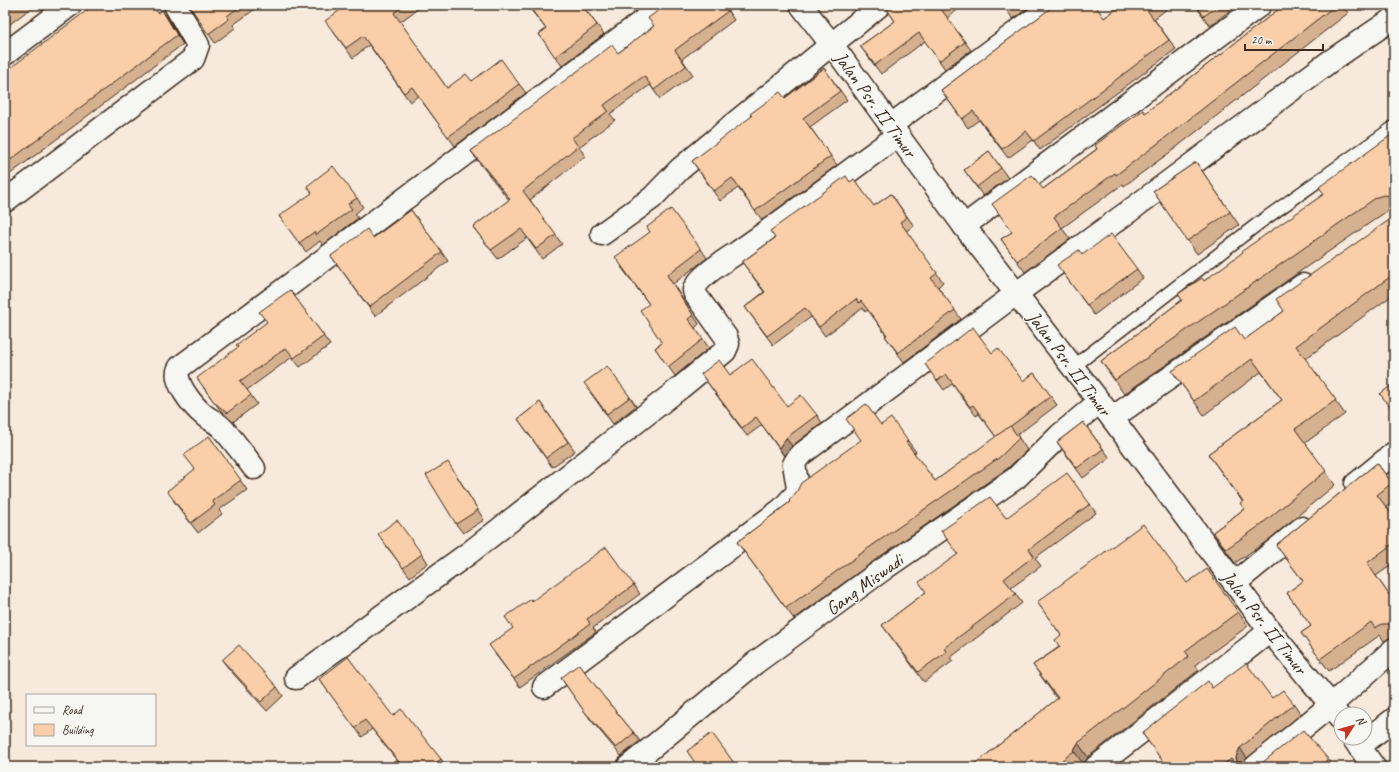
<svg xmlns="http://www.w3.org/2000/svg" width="1399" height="772" font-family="Caveat,sans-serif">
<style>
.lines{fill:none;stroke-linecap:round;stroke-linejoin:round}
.lane-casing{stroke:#3b2a1e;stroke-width:15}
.street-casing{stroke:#3b2a1e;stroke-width:25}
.lane{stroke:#f6f6f2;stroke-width:12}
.street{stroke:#f6f6f2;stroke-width:22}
.wall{fill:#d6b190;stroke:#3b2a1e}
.shaded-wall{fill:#ae9076;stroke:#3b2a1e}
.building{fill:#f9cea8;stroke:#3b2a1e}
.labels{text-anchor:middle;stroke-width:3;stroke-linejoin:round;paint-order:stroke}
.street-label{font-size:19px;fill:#3b2a1e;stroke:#f6f6f2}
</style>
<rect width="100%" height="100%" fill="#f7eadc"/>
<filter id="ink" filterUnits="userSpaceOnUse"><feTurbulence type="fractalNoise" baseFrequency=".025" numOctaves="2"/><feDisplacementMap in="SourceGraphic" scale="8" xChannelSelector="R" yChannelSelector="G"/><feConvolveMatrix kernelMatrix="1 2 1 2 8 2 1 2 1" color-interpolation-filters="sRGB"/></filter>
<g filter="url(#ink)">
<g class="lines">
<defs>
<path id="lane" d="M1073,367L1259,223L1394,127"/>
<g id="street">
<path d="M801,5L841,57L964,226L1112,418L1270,631L1331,705L1341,720"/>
<path d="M5,54L70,5"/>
<path d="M891,125L1053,5"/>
<path d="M5,201L193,59L198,45L175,5"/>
<path d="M964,226L1260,5"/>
<path d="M602,234L652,198L680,169L720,136L731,126L880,5"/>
<path d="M1112,418L1303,285"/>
<path d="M254,468C244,455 234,441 223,429C218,423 211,420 205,416C195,408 170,380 180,367L664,5"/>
<path d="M1356,484L1394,453"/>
<path d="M1235,583L1302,528"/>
<path d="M296,678L469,553L680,388L725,351L728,344L726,337L695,294L694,290C697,278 724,261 735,254C790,216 844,175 898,135"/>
<path d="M544,687L782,509L796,494L798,488L794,464L799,456L1017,293L1128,212L1329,62L1394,18"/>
<path d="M1353,738L1374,767"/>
<path d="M1359,747L1394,719"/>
<path d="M628,767L755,663L885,568L1016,478L1060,435L1099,402"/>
<path d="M1096,767L1270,631"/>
<path d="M1255,767L1331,705L1394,649"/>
</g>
</defs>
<use href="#lane" class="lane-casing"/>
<use href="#street" class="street-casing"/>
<use href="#lane" class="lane"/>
<use href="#street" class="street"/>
</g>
<g class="wall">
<path d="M5,5H35L5,28Z"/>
<path d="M189,5H253L255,9L233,25L235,28L215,43Z"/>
<path d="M347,5H423L400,22L447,88L472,81L519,84L526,93L455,146L418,96L410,102L369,45L353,58L332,30Z"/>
<path d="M489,5H494L491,8Z"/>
<path d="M527,5H582L604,34L562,66L539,34L546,29Z"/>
<path d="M638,5H643L640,7Z"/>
<path d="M724,5L734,20L682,59L693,75L660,99L650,85L610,114L615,120L579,147L585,156L530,200L562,244L542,259L527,238L498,259L473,227L509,200L477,160L471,151L618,53L654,26Z"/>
<path d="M884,5H964L947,18L971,50L945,69L925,41L881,74L860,46L895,21Z"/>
<path d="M1003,5H1032L1013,19Z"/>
<path d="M1122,5H1172L1154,19L1176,49L1040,150L1033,140L1008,158L979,120L968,128L941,90L1054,6L1104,18Z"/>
<path d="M1195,5H1237L1210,26Z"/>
<path d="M1284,5H1342L1348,13L1173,150L1124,186L1123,184L1062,228L1070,239L1025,272L1001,239L1012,232L1043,189L1145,113Z"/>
<path d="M158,13L169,20L183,44L5,178V72Z"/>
<path d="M824,68L847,100L810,127L837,165L762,220L738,188L720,201L692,161L785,98Z"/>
<path d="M1394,133V209L1387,211L1124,394L1101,361L1182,300L1204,281L1324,194Z"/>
<path d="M989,151L1008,178L983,196L964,170Z"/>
<path d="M1196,162L1239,225L1197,254L1153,191Z"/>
<path d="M850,182L874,206L891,194L914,226L906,231L943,282L938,287L961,319L904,362L885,336L886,335L868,310L865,312L863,308L825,336L811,317L773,345L745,307L764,292L742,262Z"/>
<path d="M357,198L363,207L355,214L358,218L323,245L320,241L306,252L279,216Z"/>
<path d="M411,210L448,261L375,316L331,256L373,238Z"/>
<path d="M1394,215V294L1305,359L1345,414L1305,443L1335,485L1267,541L1235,563L1213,532L1244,509L1242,501L1208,454L1282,400L1261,372L1204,415L1172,371L1245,340L1284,311L1392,218Z"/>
<path d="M701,249L707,258L673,284L699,324L695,328L709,348L675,376L655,348L662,343L649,304L621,267Z"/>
<path d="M1082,255L1137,269L1143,278L1094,315L1064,274Z"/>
<path d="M290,290L330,345L300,367L292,357L247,390L257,404L233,422L221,411L203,387L238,347L267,323Z"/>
<path d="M992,353L1023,381L1034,373L1057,405L1017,435L1027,450L1008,468L878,558L794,619L737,542L790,502L881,425L908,441L916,452L914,453L935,481L996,437L979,414L976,416L952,384L944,390L925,364Z"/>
<path d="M701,374L730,375L787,406L817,415L822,423L792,446L784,456L762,425L747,436Z"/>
<path d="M590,392L630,397L636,406L613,424Z"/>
<path d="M540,402L575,451L552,467L518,419Z"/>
<path d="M1083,422L1110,458L1083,478L1057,442Z"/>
<path d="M209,436L247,490L219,510L222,514L198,533L173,500L195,470Z"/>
<path d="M1377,463L1394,486V502L1386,507L1394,517V563L1376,576L1394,602V637H1391L1384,641L1380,635L1329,671L1301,633L1311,626L1287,593L1303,581L1276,545Z"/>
<path d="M454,471L484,520L463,533L456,524Z"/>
<path d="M1090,504L1096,513L1035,558L1041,566L1011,588L1022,603L950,658L953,661L924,682L882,625L926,592L1006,518Z"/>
<path d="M384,543L422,554L428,563L410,577Z"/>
<path d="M634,585L640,594L593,628L596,632L520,687L495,654L532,601Z"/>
<path d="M1037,602L1238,612L1248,626L1195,665L1199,670L1088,757L1085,762L1084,765L1082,767H971L1057,699L1033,665L1059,647L1061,635Z"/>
<path d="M222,660L277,687L283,696L267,711L229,669Z"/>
<path d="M561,678L604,697L634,733L640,741L621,756L590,719Z"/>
<path d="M319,679L393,716L441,759L447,767H402L372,729L362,737Z"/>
<path d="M1212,688L1272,698L1294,704L1301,714L1247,758L1243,763V767H1167L1142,733Z"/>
<path d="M1328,759L1333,767H1257Z"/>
</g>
<g class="shaded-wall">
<path d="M162,10L169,20L183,44L177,35Z"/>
<path d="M786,438L792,446L784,456L779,448Z"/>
<path d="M1078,743L1088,757L1085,762L1084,765L1074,751L1075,748Z"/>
<path d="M1240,748L1247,758L1243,763V767H1240L1236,759L1237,754Z"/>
</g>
<g class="building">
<path d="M5,5H13L5,11Z"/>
<path d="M94,5H152L158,13L162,10L177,35L5,164V72Z"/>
<path d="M189,5H242L227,16L229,19L208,34Z"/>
<path d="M347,5H404L394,13L447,88L466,74L472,81L501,59L519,84L448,137L412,87L404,93L363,36L346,48L325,21Z"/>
<path d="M528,5H582L597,25L555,57L539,34L546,29Z"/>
<path d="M666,5H724L728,11L675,50L686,66L654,90L644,76L604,105L608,111L572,138L578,146L523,191L556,235L536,249L521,229L491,250L473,227L510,199L471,151L612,45L618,53L654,26L648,18Z"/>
<path d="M884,5H947L941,9L965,42L939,61L919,33L875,65L860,46L895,21Z"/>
<path d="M1004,5H1013L1007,10Z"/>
<path d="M1055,5H1095L1104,18L1122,5H1154L1147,10L1169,40L1034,141L1026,131L1002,149L973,111L962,119L941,90Z"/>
<path d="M1196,5H1219L1204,16Z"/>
<path d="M1284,5H1336L1165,138L1116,175L1115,173L1054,217L1062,228L1017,261L1001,239L1012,232L992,204L1032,175L1043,189L1097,149L1095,145L1143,110L1145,113Z"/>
<path d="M824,68L840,91L803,118L831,156L755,211L732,178L714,191L692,161L752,116L750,114L780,92L785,98Z"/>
<path d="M1394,133V200L1390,196L1384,195L1377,197L1115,380L1101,361L1182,300L1178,294L1202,278L1204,281L1243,252L1242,251L1324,194L1319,187Z"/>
<path d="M989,151L1001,168L977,187L964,170Z"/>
<path d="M1196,162L1230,212L1187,241L1153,191Z"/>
<path d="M333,166L357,198L348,204L352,209L316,235L314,232L299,243L279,216L312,193L307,186Z"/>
<path d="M846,176L850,182L854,179L874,206L891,194L907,217L900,222L937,273L931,278L955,310L898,353L885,336L887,335L861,301L859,303L856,299L819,327L805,308L767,336L745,307L765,292L742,262L775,238L770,231Z"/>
<path d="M671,209L701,249L667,275L693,315L688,319L703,339L668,367L655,348L662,343L640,310L649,304L615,257L650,232L647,227Z"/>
<path d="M411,210L442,252L369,307L331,256L367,229L373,238Z"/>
<path d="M1394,215V274L1296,346L1336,400L1295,429L1326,471L1258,527L1226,549L1213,532L1244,509L1240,503L1243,501L1208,454L1282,400L1252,359L1194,401L1172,371L1235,327L1244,340L1284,311L1276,299L1392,218Z"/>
<path d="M1111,234L1137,269L1087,305L1057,265L1079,250L1082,255Z"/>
<path d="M290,290L324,336L294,358L286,348L240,381L251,395L227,413L214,402L197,378L238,347L236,345L267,322L259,312Z"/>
<path d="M973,327L992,353L998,348L1023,381L1034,373L1051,396L996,437L973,405L970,407L946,374L937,381L925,364Z"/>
<path d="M752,359L787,406L801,395L817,415L786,438L779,448L756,417L742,428L701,374L719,360L730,375Z"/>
<path d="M607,366L630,397L607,414L584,383Z"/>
<path d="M1394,383V412L1380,394Z"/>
<path d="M540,402L568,442L546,458L518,419Z"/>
<path d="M866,404L881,425L891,418L908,441L906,442L935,481L1010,426L1019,438L1000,457L870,547L786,608L737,542L790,502L789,501L797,491L801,483L861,440L846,419Z"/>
<path d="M1083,422L1103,449L1077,468L1057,442Z"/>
<path d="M209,436L241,480L212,501L215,505L191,523L167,491L195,469L184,455Z"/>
<path d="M448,462L478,510L456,524L426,475Z"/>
<path d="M1377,463L1392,483L1377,495L1394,517V543L1367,563L1394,602V628L1389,624H1382L1375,628L1371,622L1320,659L1301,633L1311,626L1287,593L1303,581L1276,545Z"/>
<path d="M1067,473L1090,504L1029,549L1034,556L1004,579L1016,594L944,648L946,652L918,672L882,625L926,592L919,582L958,554L941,531L990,497L1006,518Z"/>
<path d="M397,520L422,554L403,568L378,534Z"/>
<path d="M1143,524L1187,583L1207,569L1238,612L1185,651L1189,656L1078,743L1075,748L1074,751L1053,767H971L1058,698L1033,665L1060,647L1055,640L1061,635L1037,602Z"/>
<path d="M606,547L634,585L587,619L590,624L514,679L489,645L513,628L505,617L531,599L532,601Z"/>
<path d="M1394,644V653L1390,648Z"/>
<path d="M239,645L277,687L261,702L222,660Z"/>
<path d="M348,657L393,716L401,709L441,759L431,767H403L365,720L355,728L319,679Z"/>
<path d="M1246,663L1272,698L1283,690L1294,704L1240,748L1237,754L1236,759L1239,766L1241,767H1238L1231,759L1220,767H1167L1142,733L1208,681L1212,688Z"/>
<path d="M579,664L604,697L634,733L616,748L584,711L561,678Z"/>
<path d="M1303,730L1328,759L1319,767H1257Z"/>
<path d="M712,733L737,767H698L687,751Z"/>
</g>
</g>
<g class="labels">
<g class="street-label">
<text transform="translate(876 104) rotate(54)" y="7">Jalan Psr. II Timur</text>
<text transform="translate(1070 363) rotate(53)" y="7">Jalan Psr. II Timur</text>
<text transform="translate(864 584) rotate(-36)" y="7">Gang Miswadi</text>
<text transform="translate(1265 622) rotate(52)" y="7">Jalan Psr. II Timur</text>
</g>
</g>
<rect width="1399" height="772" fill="none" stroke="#f6f6f2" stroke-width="20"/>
<rect x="10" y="10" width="1379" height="752" fill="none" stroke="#3b2a1e" stroke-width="1.5" filter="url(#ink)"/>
<rect x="26" y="694" width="130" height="52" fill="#f6f6f2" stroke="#aba49d"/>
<rect x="34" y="707" width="20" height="6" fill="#f6f6f2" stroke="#aba49d"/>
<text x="62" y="714" font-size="12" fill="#3b2a1e">Road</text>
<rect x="34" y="724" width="20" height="12" fill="#f9cea8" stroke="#aba49d"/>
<text x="62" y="734" font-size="12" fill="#3b2a1e">Building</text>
<g transform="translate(1353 726) rotate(53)"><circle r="19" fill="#f6f6f2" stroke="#aba49d"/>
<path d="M0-3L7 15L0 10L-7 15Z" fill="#c8321e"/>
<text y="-6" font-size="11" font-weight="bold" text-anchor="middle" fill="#3b2a1e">N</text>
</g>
<path d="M1245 44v6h78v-6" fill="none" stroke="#3b2a1e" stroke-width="2"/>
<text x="1251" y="44" font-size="12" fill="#3b2a1e" stroke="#f6f6f2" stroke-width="3" paint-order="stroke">20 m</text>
</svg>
